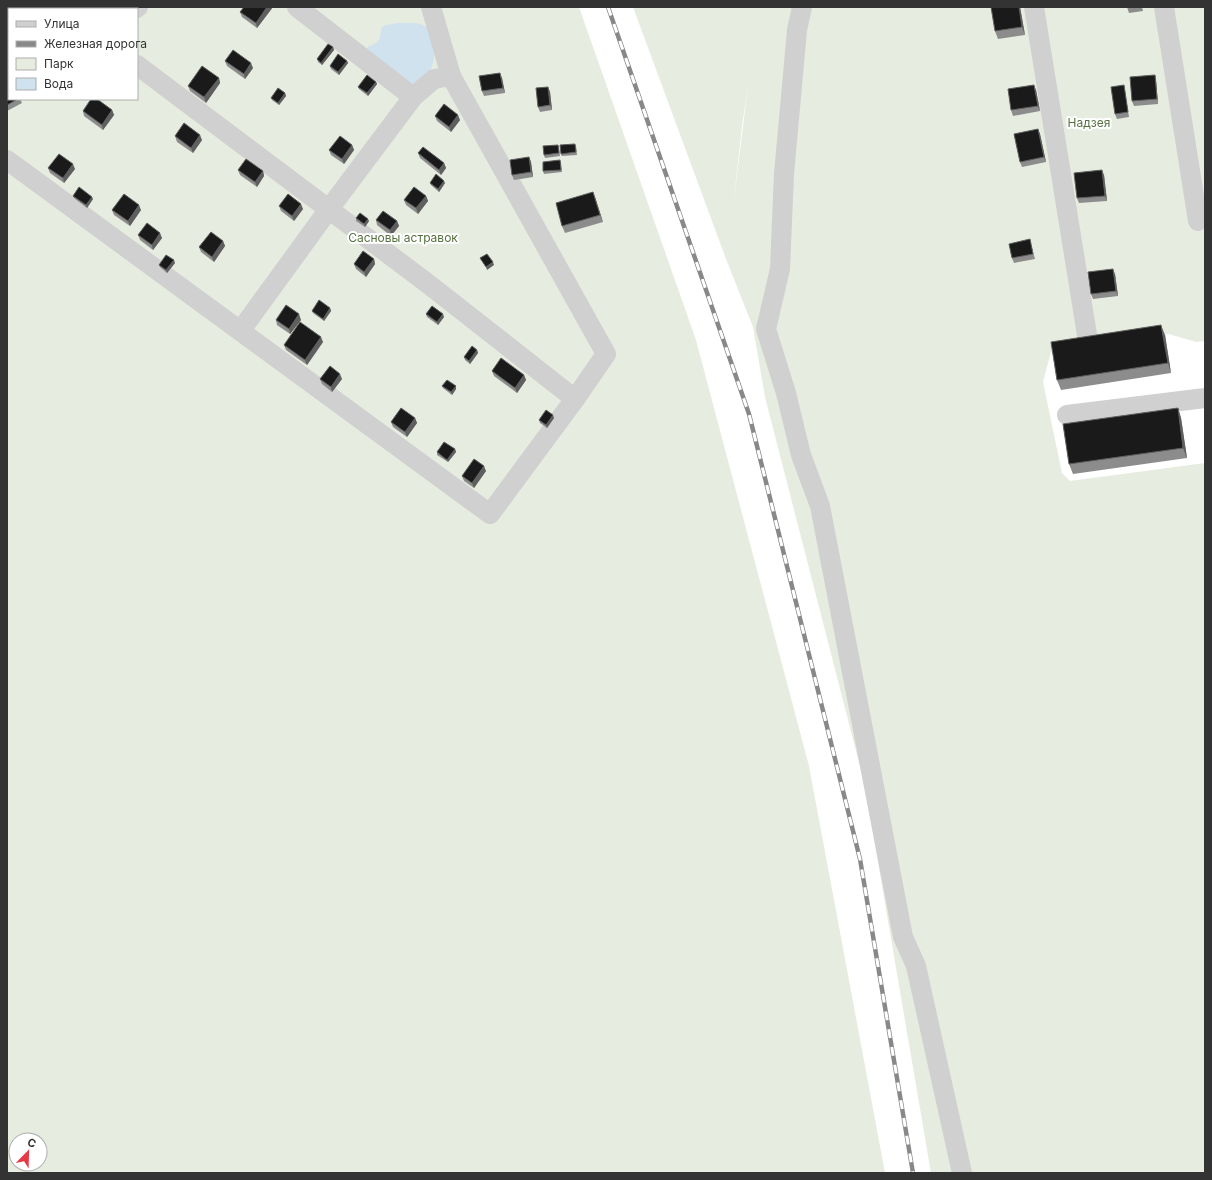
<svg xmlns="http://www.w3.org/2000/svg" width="1212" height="1180" font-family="Inter,sans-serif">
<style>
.green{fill:#e6ecdf;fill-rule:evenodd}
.water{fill:#cfe2ee}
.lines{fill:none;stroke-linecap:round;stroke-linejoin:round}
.minor{stroke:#d0d0d0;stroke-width:20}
.rail-casing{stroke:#888;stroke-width:4.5}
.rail{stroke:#fff;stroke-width:3;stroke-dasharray:9;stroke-linecap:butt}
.wall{fill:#8c8c8c}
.shaded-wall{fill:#5f5f5f}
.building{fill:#1a1a1a;stroke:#5f5f5f}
.labels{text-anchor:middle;stroke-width:4;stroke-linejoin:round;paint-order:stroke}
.park-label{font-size:12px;fill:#56703f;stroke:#fff}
</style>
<rect width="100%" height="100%" fill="#fff"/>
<g class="green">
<path d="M30,7H579L696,340L809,766L885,1173H7V25L9,24V99H137V9H28ZM16,1140H40V1164H16Z"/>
<path d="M633,7H1205V341L1196,342L1169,334L1051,352L1043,382L1062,473L1070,481L1205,463V1173H931L865,786L765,397L753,327L726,259ZM748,86L733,207L742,126Z"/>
</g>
<path class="water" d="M398,23C407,23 418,21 426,27C443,41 434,94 404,82C401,81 397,77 395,74C385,66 375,59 365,51C368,44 374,46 378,41C381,37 380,32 382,27L386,25Z"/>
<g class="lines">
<g class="minor">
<path d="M297,7L413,97"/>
<path d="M431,7L451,76"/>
<path d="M802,7L797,30L784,174L780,269L766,329L786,393L801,455L820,506L903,937L916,966L962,1173"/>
<path d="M1034,7L1088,341"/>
<path d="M1164,7L1198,221"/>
<path d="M135,9L138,7"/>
<path d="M137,65L427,283L575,399"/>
<path d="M7,160L490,514L575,399L606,354L451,76L434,79L413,97L329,209L241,330"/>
<path d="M1067,415L1205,398"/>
</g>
<defs>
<path id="rail" d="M608,7L749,414L860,859L913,1173"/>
</defs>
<use href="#rail" class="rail-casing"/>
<use href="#rail" class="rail"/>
</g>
<g class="wall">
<path d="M273,7L257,28L242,17L240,12Z"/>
<path d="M1020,7L1025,35L998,39L995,31Z"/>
<path d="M1127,7H1142L1143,11L1129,13Z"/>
<path d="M333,47L334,50L322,65L318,62L317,59Z"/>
<path d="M225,61L253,68L245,79L227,66Z"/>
<path d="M347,61L348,63L339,75L331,69L330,66Z"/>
<path d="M1155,75L1156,80L1158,104L1134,106L1132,101Z"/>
<path d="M219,78L220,83L206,103L190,91L188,86Z"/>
<path d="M502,78L505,93L484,96L482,91Z"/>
<path d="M376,82L377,84L368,96L359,89L358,87Z"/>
<path d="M7,85L9,99H20L22,103L7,111Z"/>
<path d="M1124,85L1125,91L1129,117L1117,119L1115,114Z"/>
<path d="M548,87L550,92L552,110L540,112L538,107Z"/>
<path d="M1036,90L1040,111L1013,116L1011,110Z"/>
<path d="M285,93L286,96L279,105L272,100L271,98Z"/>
<path d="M112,110L114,115L103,130L84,116L83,111Z"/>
<path d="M435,116L460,120L451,132L437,121Z"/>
<path d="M1038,129L1040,134L1046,162L1022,167L1020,162Z"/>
<path d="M175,136L202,140L193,153L177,142Z"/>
<path d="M352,145L354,150L344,164L331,155L329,150Z"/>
<path d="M558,145L559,147L560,156L545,158L544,155Z"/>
<path d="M576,146L577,155L562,156L561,154Z"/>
<path d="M418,153L444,163L446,168L441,175L420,158Z"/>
<path d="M529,157L531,162L533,177L514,180L512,175Z"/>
<path d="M560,160L561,163L562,172L544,174L543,171Z"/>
<path d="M48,168L75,169L64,183L50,173Z"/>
<path d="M238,170L263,171L264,176L257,187L240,175Z"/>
<path d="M1104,175L1107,201L1079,203L1077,198Z"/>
<path d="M430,183H445L439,192L431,185Z"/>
<path d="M593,192L603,222L565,233L562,226Z"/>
<path d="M73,196L93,199L87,208L74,198Z"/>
<path d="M426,196L428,201L418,214L406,205L404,200Z"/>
<path d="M279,206L303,209L294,221L281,211Z"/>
<path d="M112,210H141L130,226L114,215Z"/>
<path d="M356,218L369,221L365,227L356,221Z"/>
<path d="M376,220L397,221L399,226L391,236L377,225Z"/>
<path d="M138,235L162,238L153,250L140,240Z"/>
<path d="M1030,239L1031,244L1035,259L1014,263L1012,258Z"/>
<path d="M223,241L225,246L214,262L201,252L199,247Z"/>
<path d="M374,259L375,264L366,277L356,269L354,264Z"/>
<path d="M175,263L167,273L160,267L159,265Z"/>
<path d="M1115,274L1118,296L1093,299L1091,294Z"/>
<path d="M330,308L331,311L324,321L313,313L312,311Z"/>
<path d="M426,314L444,317L438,325L427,317Z"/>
<path d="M276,320H301L290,334L277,325Z"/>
<path d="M1165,335L1171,373L1061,390L1057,380Z"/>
<path d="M323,342L307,365L286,350L284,345Z"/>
<path d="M477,350L478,353L470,364L465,360L464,357Z"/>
<path d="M492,371L524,375L526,380L517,393L494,376Z"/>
<path d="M320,379H342L332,392L322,384Z"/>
<path d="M442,386H456V389L452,395L443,388Z"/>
<path d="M1178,408L1181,418L1187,458L1073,474L1069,464Z"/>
<path d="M415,418L417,423L407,437L393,427L391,422Z"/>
<path d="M554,418L547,428L540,423L539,420Z"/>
<path d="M455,449L456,452L448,462L437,455V452Z"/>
<path d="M486,471L474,488L464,481L462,476Z"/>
</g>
<g class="shaded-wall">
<path d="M267,7H273L257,28L256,23Z"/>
<path d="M1019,7H1020L1025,35L1022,27Z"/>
<path d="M333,47L334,50L322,65L321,63Z"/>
<path d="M347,61L348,63L339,75L338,72Z"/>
<path d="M251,63L253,68L245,79L244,74Z"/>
<path d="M500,73L502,78L505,93L503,88Z"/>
<path d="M1155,75L1156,80L1158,104L1157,99Z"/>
<path d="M219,78L220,83L206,103L204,97Z"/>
<path d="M376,82L377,84L368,96L367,93Z"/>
<path d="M1034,85L1036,90L1040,111L1038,106Z"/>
<path d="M548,87L550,92L552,110L550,105Z"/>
<path d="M285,93L286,96L279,105L278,103Z"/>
<path d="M112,110L114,115L103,130L102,125Z"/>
<path d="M458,115L460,120L451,132L449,127Z"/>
<path d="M1038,129L1040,134L1046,162L1044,157Z"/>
<path d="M200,135L202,140L193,153L191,148Z"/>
<path d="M352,145L354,150L344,164L342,159Z"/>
<path d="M529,157L531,162L533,177L531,172Z"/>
<path d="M444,163L446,168L441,175L439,170Z"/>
<path d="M73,164L75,169L64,183L63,178Z"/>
<path d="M1102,170L1104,175L1107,201L1105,196Z"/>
<path d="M263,171L264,176L257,187L255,182Z"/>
<path d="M444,181L445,183L439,192L438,189Z"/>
<path d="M593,192L596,200L603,222L600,215Z"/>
<path d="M426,196L428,201L418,214L416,208Z"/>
<path d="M92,197L93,199L87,208L86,205Z"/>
<path d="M301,204L303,209L294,221L292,216Z"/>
<path d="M139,205L141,210L130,226L128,221Z"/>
<path d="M368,219L369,221L365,227L364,224Z"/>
<path d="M397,221L399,226L391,236L390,230Z"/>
<path d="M160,233L162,238L153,250L152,245Z"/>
<path d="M223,241L225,246L214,262L212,257Z"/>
<path d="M374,259L375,264L366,277L364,272Z"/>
<path d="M174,260L175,263L167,273L166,270Z"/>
<path d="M493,262L494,265L487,270L486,267Z"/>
<path d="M1113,269L1115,274L1118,296L1116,291Z"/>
<path d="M330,308L331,311L324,321L323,319Z"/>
<path d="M299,314L301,320L290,334L289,329Z"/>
<path d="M443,314L444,317L438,325L437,322Z"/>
<path d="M1161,325L1165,335L1171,373L1168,363Z"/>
<path d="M321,337L323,342L307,365L305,360Z"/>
<path d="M477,350L478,353L470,364L469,361Z"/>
<path d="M340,374L342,379L332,392L331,387Z"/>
<path d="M524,375L526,380L517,393L515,388Z"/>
<path d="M456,386V389L452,395L451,392Z"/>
<path d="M1178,408L1181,418L1187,458L1183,448Z"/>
<path d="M553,415L554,418L547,428L546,425Z"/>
<path d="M415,418L417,423L407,437L405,432Z"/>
<path d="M455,449L456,452L448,462L447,460Z"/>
<path d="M484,466L486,471L474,488L472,483Z"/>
</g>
<g class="building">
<path d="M244,7H267L256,23L240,12Z"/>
<path d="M991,7H1019L1022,27L995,31Z"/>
<path d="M328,44L333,47L321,63L317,59Z"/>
<path d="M233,50L251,63L244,74L225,61Z"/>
<path d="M338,54L347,61L338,72L330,66Z"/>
<path d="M202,66L219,78L204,97L188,86Z"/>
<path d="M500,73L503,88L482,91L479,76Z"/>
<path d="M367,75L376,82L367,93L358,87Z"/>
<path d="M1155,75L1157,99L1132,101L1130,77Z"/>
<path d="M9,84V99H18L7,105V85Z"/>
<path d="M1034,85L1038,106L1011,110L1008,89Z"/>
<path d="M1124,85L1128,112L1115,114L1111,87Z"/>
<path d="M548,87L550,105L538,107L536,88Z"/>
<path d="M278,88L285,93L278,103L271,98Z"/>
<path d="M91,99H97L112,110L102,125L83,111Z"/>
<path d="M444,104L458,115L449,127L435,116Z"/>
<path d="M184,123L200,135L191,148L175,136Z"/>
<path d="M1038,129L1044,157L1020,162L1014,134Z"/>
<path d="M340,136L352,145L342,159L329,150Z"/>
<path d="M575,144L576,152L561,154L560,145Z"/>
<path d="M558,145L559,153L544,155L543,146Z"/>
<path d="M423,147L444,163L439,170L418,153Z"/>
<path d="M59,154L73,164L63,178L48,168Z"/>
<path d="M529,157L531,172L512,175L510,160Z"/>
<path d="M246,159L263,171L255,182L238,170Z"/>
<path d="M560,160L561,170L543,171V162Z"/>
<path d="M1102,170L1105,196L1077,198L1074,173Z"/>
<path d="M436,174L444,181L438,189L430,183Z"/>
<path d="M79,187L92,197L86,205L73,196Z"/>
<path d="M414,187L426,196L416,208L404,200Z"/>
<path d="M593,192L600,215L562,226L556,203Z"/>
<path d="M124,194L139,205L128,221L112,210Z"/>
<path d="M288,194L301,204L292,216L279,206Z"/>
<path d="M383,211L397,221L390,230L376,220Z"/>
<path d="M360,213L368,219L364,224L356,218Z"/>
<path d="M147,223L160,233L152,245L138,235Z"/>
<path d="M211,232L223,241L212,257L199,247Z"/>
<path d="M1030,239L1033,254L1012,258L1009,244Z"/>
<path d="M363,251L374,259L364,272L354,264Z"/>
<path d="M487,254L493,262L486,267L480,258Z"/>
<path d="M166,255L174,260L166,270L159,265Z"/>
<path d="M1113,269L1116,291L1091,294L1088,272Z"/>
<path d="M319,300L330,308L323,319L312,311Z"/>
<path d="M286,305L299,314L289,329L276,320Z"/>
<path d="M432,306L443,314L437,322L426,314Z"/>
<path d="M300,322L321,337L305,360L284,345Z"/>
<path d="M1161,325L1168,363L1057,380L1051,342Z"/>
<path d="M472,346L477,350L469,361L464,357Z"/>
<path d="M501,358L524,375L515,388L492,371Z"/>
<path d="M330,366L340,374L331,387L320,379Z"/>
<path d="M447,380L456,386L451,392L442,386Z"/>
<path d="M401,408L415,418L405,432L391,422Z"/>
<path d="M1178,408L1183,448L1069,464L1063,424Z"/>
<path d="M546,410L553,415L546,425L539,420Z"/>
<path d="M444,442L455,449L447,460L437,452Z"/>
<path d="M474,459L484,466L472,483L462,476Z"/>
</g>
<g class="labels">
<g class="park-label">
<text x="1089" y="127">Надзея</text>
<text x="403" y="242">Сасновы астравок</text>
</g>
</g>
<rect width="1212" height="1180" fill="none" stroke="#333333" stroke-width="16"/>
<rect x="8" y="8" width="130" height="92" fill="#ffffff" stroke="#adadad"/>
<rect x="16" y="21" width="20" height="6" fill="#d0d0d0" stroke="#adadad"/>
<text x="44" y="28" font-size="12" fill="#333333">Улица</text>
<rect x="16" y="41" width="20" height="6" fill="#888888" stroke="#adadad"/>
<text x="44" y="48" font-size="12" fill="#333333">Железная дорога</text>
<rect x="16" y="58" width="20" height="12" fill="#e6ecdf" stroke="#adadad"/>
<text x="44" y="68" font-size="12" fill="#333333">Парк</text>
<rect x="16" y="78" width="20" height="12" fill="#cfe2ee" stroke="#adadad"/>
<text x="44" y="88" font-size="12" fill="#333333">Вода</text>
<g transform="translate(28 1152) rotate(23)"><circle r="19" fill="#ffffff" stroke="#adadad"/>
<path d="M0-3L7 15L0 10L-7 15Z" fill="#e63946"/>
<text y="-6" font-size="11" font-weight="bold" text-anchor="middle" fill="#333333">С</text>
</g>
</svg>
